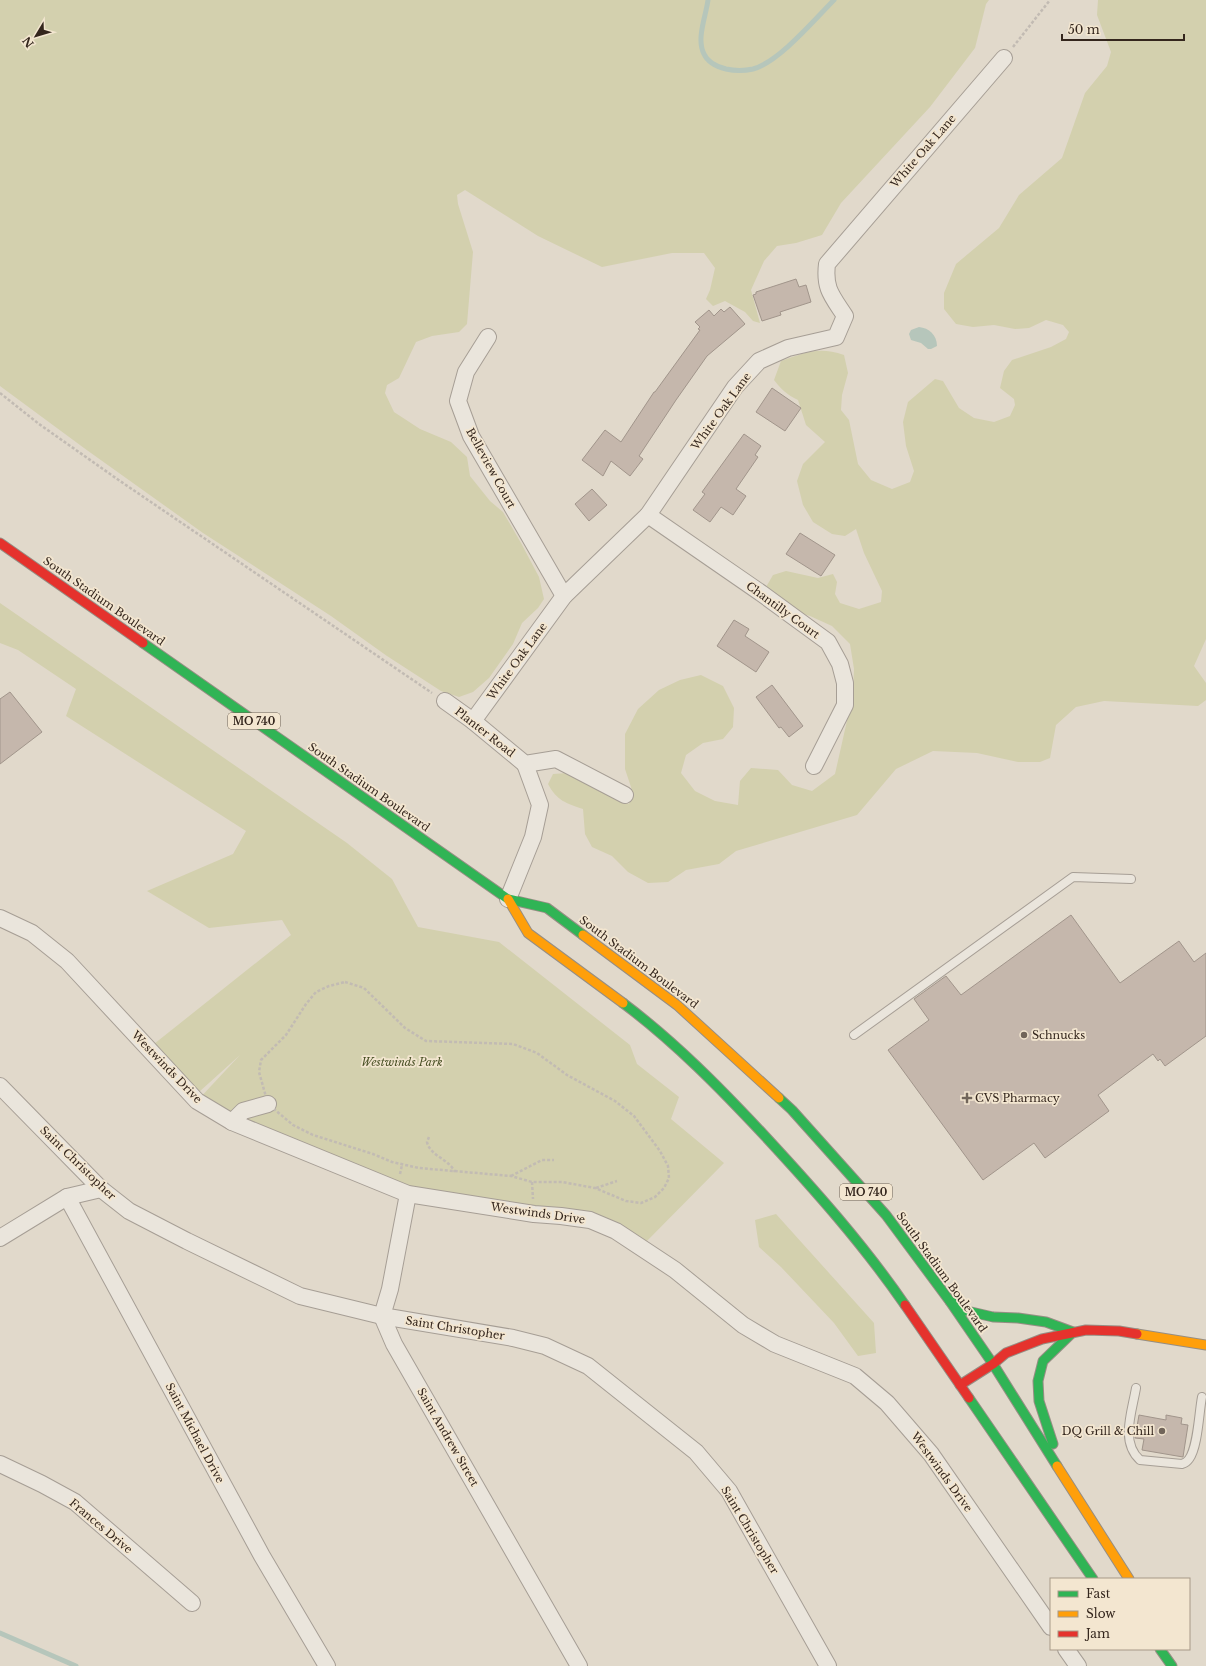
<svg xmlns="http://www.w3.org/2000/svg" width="1206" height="1666" font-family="'Libre Baskerville',serif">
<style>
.green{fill:#d3d0ae}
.water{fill:#b6c6bb}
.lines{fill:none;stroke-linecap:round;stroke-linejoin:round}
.stream{stroke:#b6c6bb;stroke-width:5}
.building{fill:#c5b7ac;stroke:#a1958b}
.lane-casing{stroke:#a69e95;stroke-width:10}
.street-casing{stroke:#a69e95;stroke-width:18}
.fast-casing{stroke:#968e84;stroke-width:11}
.slow-casing{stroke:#968e84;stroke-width:11}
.jam-casing{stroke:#968e84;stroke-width:11}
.path{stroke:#c2bbb3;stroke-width:2.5;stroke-dasharray:3 2;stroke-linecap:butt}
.lane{stroke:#eae5dc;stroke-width:8}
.street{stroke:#eae5dc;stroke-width:16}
.fast{stroke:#30b455;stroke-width:9}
.slow{stroke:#ff9f0a;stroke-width:9}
.jam{stroke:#e5322d;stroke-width:9}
.poi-dot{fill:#71655a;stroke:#f3e6d0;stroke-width:1.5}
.labels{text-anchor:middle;stroke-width:3.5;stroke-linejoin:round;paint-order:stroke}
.shield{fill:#f3e6d0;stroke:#6d6053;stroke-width:1}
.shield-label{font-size:10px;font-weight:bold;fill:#34261d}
.street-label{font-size:11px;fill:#34261d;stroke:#f3e6d0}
.poi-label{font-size:11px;fill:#34261d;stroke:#f3e6d0;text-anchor:start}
.park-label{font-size:11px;font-style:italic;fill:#495025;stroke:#f3e6d0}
</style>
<rect width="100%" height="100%" fill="#e1d9cb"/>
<g class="green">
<path d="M0,0H989L986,4L975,48L930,107L841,203L822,235L796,243L777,246L764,261L751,290L760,323L753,321L745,312L725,301L713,306L706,299L710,290L715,268L704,253H672L602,267L538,236L465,190L457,195L458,204L473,252L467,324L459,332L432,336L416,342L399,378L387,385L385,393L394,412L420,429L451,442L467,457L470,476L490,501L503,512L521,543L539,577L544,599L538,608L522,623L513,644L489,678L473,692L459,697L441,691L387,656L331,616L203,533L84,448L0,386Z"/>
<path d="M1098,0H1206V639L1194,666L1206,683V700L1198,706L1104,701L1076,707L1056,725L1050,758L1040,762H1018L977,753L933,751L896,769L857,815L736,851L719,864L686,870L668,882L648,883L628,872L612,856L592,847L585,834L583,809C566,803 557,801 548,784L553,774L567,773L629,804L632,790L625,769V734L638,709L659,690L680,680L701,675L723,686L734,708L733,727L723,739L703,743L686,755L681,773L695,791L715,801L738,805L740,781L751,768L778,770L792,785L812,791L835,774L853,694L854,669L850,644L832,626L810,616L786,609L776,601L766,587L773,575L786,571L818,578L833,574L837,582L835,594L840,603L859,609L881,602L882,591L864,553L856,529L845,536L832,534L813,522L803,505L797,481L803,464L825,442L806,425L798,400C787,395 781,389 774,380L781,361C805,353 818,346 844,355L848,373L842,395L841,410L849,420L858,464L871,480L892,489L910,482L914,471L906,446L903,422L908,402L935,379L943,381L959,408L974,418L994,422L1010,416L1015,405L1014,399L1000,388L1004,371L1012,360L1051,347L1066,339L1069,332L1063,325L1046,320L1029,328L1015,329L994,325L973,327L956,324L944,309V293L956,264L999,228L1019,195L1062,158L1085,93L1107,66L1111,52L1097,15Z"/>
<path d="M0,603L347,843L392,879L418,927L499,942L630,1045L637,1064L679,1097L671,1119L724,1163L641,1247L616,1231L408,1194L197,1101L240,1055L199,1092L154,1044L291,935L282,920L209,928L147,891L233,854L246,831L66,716L76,689L18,650L0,643Z"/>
<path d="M776,1214L874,1323L876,1353L858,1356L834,1323L781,1267L759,1247L755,1220Z"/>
</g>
<path class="water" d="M919,327C929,328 937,335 937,346L931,349H928L921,343L911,340L909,334L911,330Z"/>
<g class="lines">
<g class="stream">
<path d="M708,0C706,16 696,39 704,54C708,63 718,67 726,69C735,71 744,71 753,69C779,62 815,19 834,0"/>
<path d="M0,1633L76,1666"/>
</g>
</g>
<g class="building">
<path d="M796,279L799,287L806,285L811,302L780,312L781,315L762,321L753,295L756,294V292Z"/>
<path d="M730,307L745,324L707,356L676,400L639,456L643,459L630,476L611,461L603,476L582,460L605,430L621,442L654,392H655L700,330L698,329L700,327L695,322L709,310L714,316L721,309L724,312Z"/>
<path d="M772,388L801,408L785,431L756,412Z"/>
<path d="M744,434L761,446L755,455L758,457L736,489L746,496L733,515L721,507L710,522L693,510L705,494L702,492Z"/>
<path d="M592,489L607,505L589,521L575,504Z"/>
<path d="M800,533L835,555L821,576L786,554Z"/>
<path d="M734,620L749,629L745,636L769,652L756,672L717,646Z"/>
<path d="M772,685L803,726L789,737L781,727L779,728L756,697Z"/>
<path d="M10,692L42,732L0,764V699Z"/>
<path d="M1071,915L1120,983L1179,941L1194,962L1206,953V1036L1165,1066L1160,1059L1158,1061L1153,1054L1098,1095L1109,1111L1045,1158L1034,1143L983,1180L888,1050L929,1020L914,999L946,976L961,995Z"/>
<path d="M1139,1415L1166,1420V1415L1182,1418L1181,1424L1188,1425L1183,1457L1142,1450L1144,1439L1135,1438Z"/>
</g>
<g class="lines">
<defs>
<g id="lane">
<path d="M854,1035L1073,877L1131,879"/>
<path d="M1136,1388C1132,1412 1120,1442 1140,1460L1182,1464C1185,1463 1187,1462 1189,1459C1198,1447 1199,1412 1202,1397"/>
</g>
<g id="street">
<path d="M488,337L466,372L458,401L471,436L564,596"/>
<path d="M648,515L761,593L828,642L840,664L845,683V705L814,766"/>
<path d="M445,701L473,721L525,764L556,759L625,795"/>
<path d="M473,721L564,596L648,515L735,387L759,361L788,348L836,337L845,316C832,296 824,289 827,264L1004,58"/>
<path d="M508,899L533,837L540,805L525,764"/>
<path d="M0,918L32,933L67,961L197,1101L232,1122L408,1194L534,1214L561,1216L590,1220L616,1231L675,1270L743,1325L775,1344L855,1376L887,1403L931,1454L1051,1627"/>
<path d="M0,1086L101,1189L129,1211L187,1241L300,1296L382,1316L513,1338L545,1346L588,1366L696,1452L729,1491L828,1666"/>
<path d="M232,1122L243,1111L268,1104"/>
<path d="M408,1194L390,1289L382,1316L394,1344L579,1666"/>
<path d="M67,1197L262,1556L327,1666"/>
<path d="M0,1238L67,1197L101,1189"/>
<path d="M0,1464L42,1484L75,1502L192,1603"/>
<path d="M1066,1649L1078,1666"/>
</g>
<g id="fast">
<path d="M143,643L508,899L547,908L583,935"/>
<path d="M623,1003C675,1042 720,1088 764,1135C814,1189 863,1244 905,1305"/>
<path d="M779,1098L792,1110L886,1215L949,1300L993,1364L1057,1466"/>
<path d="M950,1301L967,1311L993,1317L1018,1318L1046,1322L1073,1332L1043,1361L1038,1381L1039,1401L1053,1444"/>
<path d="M969,1398L1093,1579"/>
<path d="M1160,1649L1172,1666"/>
</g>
<g id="slow">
<path d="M508,899L528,933L623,1003"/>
<path d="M583,935L677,1005L779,1098"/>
<path d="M1137,1334L1206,1345"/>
<path d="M1057,1466L1129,1579"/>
</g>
<g id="jam">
<path d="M0,543L143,643"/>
<path d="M905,1305L969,1398"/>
<path d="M960,1385L993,1364L1006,1353L1042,1339L1086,1330L1119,1331L1137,1334"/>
</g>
</defs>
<use href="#lane" class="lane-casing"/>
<use href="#street" class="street-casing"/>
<use href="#fast" class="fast-casing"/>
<use href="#slow" class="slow-casing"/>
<use href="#jam" class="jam-casing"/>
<g class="path">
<path d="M1013,47L1050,0"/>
<path d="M0,393L39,424L120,481L432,693"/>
<path d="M345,982L364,988L405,1028L426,1041L513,1044L537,1053L567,1075L615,1101L634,1116L660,1151L668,1166L669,1178L664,1188L655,1197L641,1203L626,1201L595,1188L562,1182H532L511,1176L419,1168L392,1162L373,1154L313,1135L293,1125L268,1104L259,1072L261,1060L286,1035L306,1004L316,992L329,986Z"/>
<path d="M429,1137L427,1142C430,1156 449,1159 455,1172"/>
<path d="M400,1174L402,1165"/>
<path d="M511,1176L542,1160H554"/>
<path d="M532,1182L533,1199"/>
<path d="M596,1188L617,1181"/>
</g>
<use href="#lane" class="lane"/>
<use href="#street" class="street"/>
<use href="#fast" class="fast"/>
<use href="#slow" class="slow"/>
<use href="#jam" class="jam"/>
</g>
<g class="poi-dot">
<circle cx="1024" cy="1035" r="4"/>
<path d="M965 1092h4v4h4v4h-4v4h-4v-4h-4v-4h4z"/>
<circle cx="1162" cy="1431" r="4"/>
</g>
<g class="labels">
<g class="shield">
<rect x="228" y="713" width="52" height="16" rx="3"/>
<rect x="840" y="1184" width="52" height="16" rx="3"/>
</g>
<g class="shield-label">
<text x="254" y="725">MO 740</text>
<text x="866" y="1196">MO 740</text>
</g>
<g class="street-label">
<text transform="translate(923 151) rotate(-49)" y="4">White Oak Lane</text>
<text transform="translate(721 411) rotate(-54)" y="4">White Oak Lane</text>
<text transform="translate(491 468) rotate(61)" y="4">Belleview Court</text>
<text transform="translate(104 601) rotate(35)" y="4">South Stadium Boulevard</text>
<text transform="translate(783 610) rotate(36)" y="4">Chantilly Court</text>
<text transform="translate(517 661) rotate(-54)" y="4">White Oak Lane</text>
<text transform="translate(485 732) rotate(38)" y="4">Planter Road</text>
<text transform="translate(369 787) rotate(35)" y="4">South Stadium Boulevard</text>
<text transform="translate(639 962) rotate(37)" y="4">South Stadium Boulevard</text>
<text transform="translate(167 1067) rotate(46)" y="4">Westwinds Drive</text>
<text transform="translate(78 1163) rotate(44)" y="4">Saint Christopher</text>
<text transform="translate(538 1213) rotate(8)" y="4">Westwinds Drive</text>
<text transform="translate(942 1272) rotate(54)" y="4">South Stadium Boulevard</text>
<text transform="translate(455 1328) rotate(9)" y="4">Saint Christopher</text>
<text transform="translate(195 1433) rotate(62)" y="4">Saint Michael Drive</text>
<text transform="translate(448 1437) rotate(60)" y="4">Saint Andrew Street</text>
<text transform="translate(942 1472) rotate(54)" y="4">Westwinds Drive</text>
<text transform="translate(101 1526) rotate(40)" y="4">Frances Drive</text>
<text transform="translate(750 1530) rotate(59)" y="4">Saint Christopher</text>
</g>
<g class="poi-label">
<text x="1032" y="1039">Schnucks</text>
<text x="975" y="1102">CVS Pharmacy</text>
<text x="1154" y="1435" text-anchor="end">DQ Grill &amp; Chill</text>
</g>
<g class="park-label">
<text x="402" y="1066">Westwinds Park</text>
</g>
</g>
<rect x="1050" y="1578" width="140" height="72" fill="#f3e6d0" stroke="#a79988"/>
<rect x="1058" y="1591" width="20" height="6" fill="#30b455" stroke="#a79988"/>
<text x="1086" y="1598" font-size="12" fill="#34261d">Fast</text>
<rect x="1058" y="1611" width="20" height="6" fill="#ff9f0a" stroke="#a79988"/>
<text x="1086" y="1618" font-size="12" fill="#34261d">Slow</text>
<rect x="1058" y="1631" width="20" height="6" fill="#e5322d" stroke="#a79988"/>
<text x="1086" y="1638" font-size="12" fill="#34261d">Jam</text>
<g transform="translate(36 36) rotate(232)" stroke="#f3e6d0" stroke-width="3" paint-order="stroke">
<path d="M0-3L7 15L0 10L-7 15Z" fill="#34261d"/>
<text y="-6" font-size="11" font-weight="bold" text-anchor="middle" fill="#34261d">N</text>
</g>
<path d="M1062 34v6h122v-6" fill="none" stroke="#34261d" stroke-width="2"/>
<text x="1068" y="34" font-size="12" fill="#34261d" stroke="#f3e6d0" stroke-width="3" paint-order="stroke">50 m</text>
</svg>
